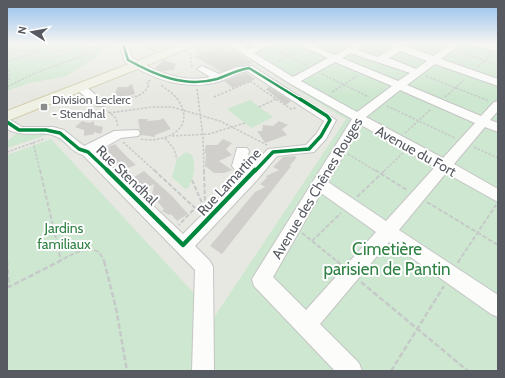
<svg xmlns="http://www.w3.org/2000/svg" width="505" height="378" font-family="Cabin,sans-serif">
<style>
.education{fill:#dbdcd1}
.green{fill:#cee7d0}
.building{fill:#d0cfcc}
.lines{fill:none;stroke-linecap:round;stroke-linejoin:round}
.minor-casing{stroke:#c5c5c5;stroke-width:2}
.major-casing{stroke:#d2cfae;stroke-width:2}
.path-far2{stroke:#c5cac9;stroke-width:1.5;stroke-dasharray:2.5 1.5;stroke-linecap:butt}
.path-far1{stroke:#c5cac9;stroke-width:2;stroke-dasharray:4.5 2;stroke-linecap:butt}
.path{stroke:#c5cac9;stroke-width:2.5;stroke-dasharray:5.5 2.5;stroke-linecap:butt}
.minor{fill:#fcfcfb;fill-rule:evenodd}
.major{fill:#f0f1e5;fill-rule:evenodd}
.cycleway-far2-casing{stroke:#fff;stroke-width:4}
.cycleway-far1-casing{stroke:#fff;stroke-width:5.5}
.cycleway-casing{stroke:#fff;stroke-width:7}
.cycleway-far2{stroke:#00873e;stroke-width:2.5}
.cycleway-far1{stroke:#00873e;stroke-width:3.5}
.cycleway{stroke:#00873e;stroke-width:4.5}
.poi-dot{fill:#8a8c8e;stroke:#fff;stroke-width:1.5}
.labels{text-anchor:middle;stroke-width:4;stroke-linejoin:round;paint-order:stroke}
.far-poi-label{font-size:12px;fill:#575a61;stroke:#fff;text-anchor:start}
.street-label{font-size:14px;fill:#575a61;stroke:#fff}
.park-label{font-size:14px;fill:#2e8142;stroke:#fff}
.near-park-label{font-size:17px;fill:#2e8142;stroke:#fff}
</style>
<rect width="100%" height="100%" fill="#e8e8e2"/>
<g class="education">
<path d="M137,44H174L153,52Z"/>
<path d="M204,44H222L253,63L225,75L195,57L196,47Z"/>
</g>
<g class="green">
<path d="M15,44H88L97,46L102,51L97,57L64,77L29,83L7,91V46Z"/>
<path d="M223,44H498V371H7V155L51,139L215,316L346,119Z"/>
<path d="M250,100L273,117L251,128L227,109Z"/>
<path d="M53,133L7,148V141L16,134Z"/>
<path d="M186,152L192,155C196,166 194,178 188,188L185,189L172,177L177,159Z"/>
</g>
<g class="building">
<path d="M218,47L227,52L233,50L253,63L236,66L222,71L196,57Z"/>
<path d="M164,60L176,64L174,70L162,71L155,68Z"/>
<path d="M246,73L255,79L233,88L224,81Z"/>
<path d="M132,84L135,94L112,99L118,87H127Z"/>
<path d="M269,87L291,101L286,105L266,89Z"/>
<path d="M163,118L171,129L155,135V137L142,135L141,137L138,119H148L147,121L160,120Z"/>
<path d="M82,121L89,123L94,121V125L103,127L101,134L94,132V134L84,136V130L75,127Z"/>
<path d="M279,121L288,125L282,129L287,135L265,143L257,131H262L263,125L273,126Z"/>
<path d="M223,139L232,143L226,149L232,155L219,161L232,170L224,173H214L205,166L206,153H204L206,145H217Z"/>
<path d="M115,144L126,156L136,165L122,170V161L113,166L109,162V155L104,149Z"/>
<path d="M294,156L297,157L289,166L292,165L222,254L210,246L255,192L265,187L260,184L267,178L266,176L279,170L273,167L283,157Z"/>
<path d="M144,171L172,196L188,214L177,221L171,214L169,215L162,211L164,209L152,195L154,184L145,189L134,177Z"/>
</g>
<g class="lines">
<defs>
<g id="minor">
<path d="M119,44H127L132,58C157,72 181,83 210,77L197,69L202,66L219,74L237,67L252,66L336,120L326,139L314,152L277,156L257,180L195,246L210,261L213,267L214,371H192L195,270L83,155C70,152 67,140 55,136C41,130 26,138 9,130L7,129V118L22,127H53L64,130L84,146L114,131L138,130L140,133L138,136L121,138L96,152L183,234L240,177L232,166L237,148H247L249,151L246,165L249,169L268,149L306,145L317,133L324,121L247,71C237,73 228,79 218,82C184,91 154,79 125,62Z"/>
<path d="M228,44H238L247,49L260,44H271L254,53L293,77L328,58L298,44H309L335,55L355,44H365L357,50L378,57L393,48L386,44L403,45L433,56L451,44H460L441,59L498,79V86L435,64L407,85L481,116L494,102L498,101V111L490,120L498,123V132L485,127L454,164L498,189V202L446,173L399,230L498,295V317L491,314L389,242L320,324L359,363L362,371H335L254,286L252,279L352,119L289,83ZM400,51L427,61L416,69L389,58ZM351,53C371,61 389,65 410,73L398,81L342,58ZM335,62L392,86L357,112L301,81ZM400,90L475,123L443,158L366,117ZM361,125L435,167L386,221L328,182ZM321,193L376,232L306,310L273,277Z"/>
<path d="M476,44H489L498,46V52L477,46Z"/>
<path d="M80,84L84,85L104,102L106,104L104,106H96L76,89L75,87Z"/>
</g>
<path id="major" d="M181,44H197L195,46L7,121V111Z"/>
</defs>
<use href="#minor" class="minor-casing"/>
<use href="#major" class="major-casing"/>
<g class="path-far2">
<path d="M60,44L69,49"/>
<path d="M78,47L82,44"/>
<path d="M104,47L116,44"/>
<path d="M272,48L286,55"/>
<path d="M50,49L57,44"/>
<path d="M8,51L26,44"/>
<path d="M457,51L498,65"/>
<path d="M7,52L56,49V51L103,46L105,48L35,73L7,87"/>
<path d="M190,53L192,68"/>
<path d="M290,55L300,51"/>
<path d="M10,61L39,51"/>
<path d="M278,62L286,58L283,56L286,55L307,65"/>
<path d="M7,66L10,77L7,82"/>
<path d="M478,67L492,54"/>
<path d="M322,74L369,97"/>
<path d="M426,76L489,101"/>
<path d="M250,81L291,109L296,108"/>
<path d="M197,89L203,137L204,171"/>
<path d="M332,92L357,76"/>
<path d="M214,97L251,81"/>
<path d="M445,97L464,80"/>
<path d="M123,99L138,96L145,91L149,85L147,82L151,80"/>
<path d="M387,106L455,138"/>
<path d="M259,107L276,99"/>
<path d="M105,109L116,118L118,127"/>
<path d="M109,113L152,107H172L220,121L267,145"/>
<path d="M405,133L431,109"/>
<path d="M172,136L209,134L245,123"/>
<path d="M165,138L174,149L177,159"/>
<path d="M141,139C163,143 195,131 180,103C176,95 167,90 160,84"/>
<path d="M33,142L40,171"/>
<path d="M123,142L155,171"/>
<path d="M474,147L498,158"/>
<path d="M7,152L44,139"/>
<path d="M348,154L376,171"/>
<path d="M384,171L403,153"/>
</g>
<g class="path-far1">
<path d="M40,170L61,261"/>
<path d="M154,170L195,208L179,225"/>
<path d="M204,170L205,205"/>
<path d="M375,170L407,190"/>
<path d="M192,180L202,203L201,209"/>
<path d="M357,197L385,170"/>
<path d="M427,202L498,245"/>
<path d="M302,233L338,262"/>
<path d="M312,241L341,213"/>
<path d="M58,262C69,256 86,245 99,252L105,262"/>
<path d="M458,262L496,205"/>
</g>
<g class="path">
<path d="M7,261L9,287"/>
<path d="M104,261L116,308L127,371"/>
<path d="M337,261L341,265"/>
<path d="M458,263L459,261"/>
<path d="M361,282L468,371"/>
<path d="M7,288L60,261"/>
<path d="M391,371L444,286"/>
</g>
<use href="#minor" class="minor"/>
<use href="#major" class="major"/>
<defs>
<path id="cycleway-far2" d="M123,44L128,60C155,75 185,88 217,79C228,75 237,70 249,68L301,100"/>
<g id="cycleway-far1">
<path d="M7,122L19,130H46L60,133L79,149L88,152L108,171"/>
<path d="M255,171L273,152L309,149L321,136L330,120L327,116L300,99"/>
</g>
<path id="cycleway" d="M107,170L183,245L255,170"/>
</defs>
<use href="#cycleway-far2" class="cycleway-far2-casing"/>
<use href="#cycleway-far1" class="cycleway-far1-casing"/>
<use href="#cycleway" class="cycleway-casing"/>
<use href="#cycleway-far2" class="cycleway-far2"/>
<use href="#cycleway-far1" class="cycleway-far1"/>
<use href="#cycleway" class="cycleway"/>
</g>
<linearGradient id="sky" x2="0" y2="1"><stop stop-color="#92beee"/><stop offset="0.45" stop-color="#f5f5f2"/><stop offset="1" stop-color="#f5f5f2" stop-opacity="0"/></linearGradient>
<rect width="505" height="97" fill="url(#sky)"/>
<rect class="poi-dot" x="40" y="103" width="8" height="8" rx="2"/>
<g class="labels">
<g class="far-poi-label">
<text x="52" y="104">Division Leclerc<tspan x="52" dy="14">- Stendhal</tspan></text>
</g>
<g class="street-label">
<text transform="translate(416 151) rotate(29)" y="5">Avenue du Fort</text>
<text transform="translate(127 175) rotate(44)" y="5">Rue Stendhal</text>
<text transform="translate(229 182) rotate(-47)" y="5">Rue Lamartine</text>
<text transform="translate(317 188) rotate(-59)" y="5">Avenue des Chênes Rouges</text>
</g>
<g class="park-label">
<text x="64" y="233">Jardins<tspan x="64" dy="16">familiaux</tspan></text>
</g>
<g class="near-park-label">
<text x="387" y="255">Cimetière<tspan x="387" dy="20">parisien de Pantin</tspan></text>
</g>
</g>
<rect width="505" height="378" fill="none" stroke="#575a61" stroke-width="16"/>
<g transform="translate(32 32) rotate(281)" stroke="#ffffff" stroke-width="3" paint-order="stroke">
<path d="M0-3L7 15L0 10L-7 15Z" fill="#575a61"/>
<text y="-6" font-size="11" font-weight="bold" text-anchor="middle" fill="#575a61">N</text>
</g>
</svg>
